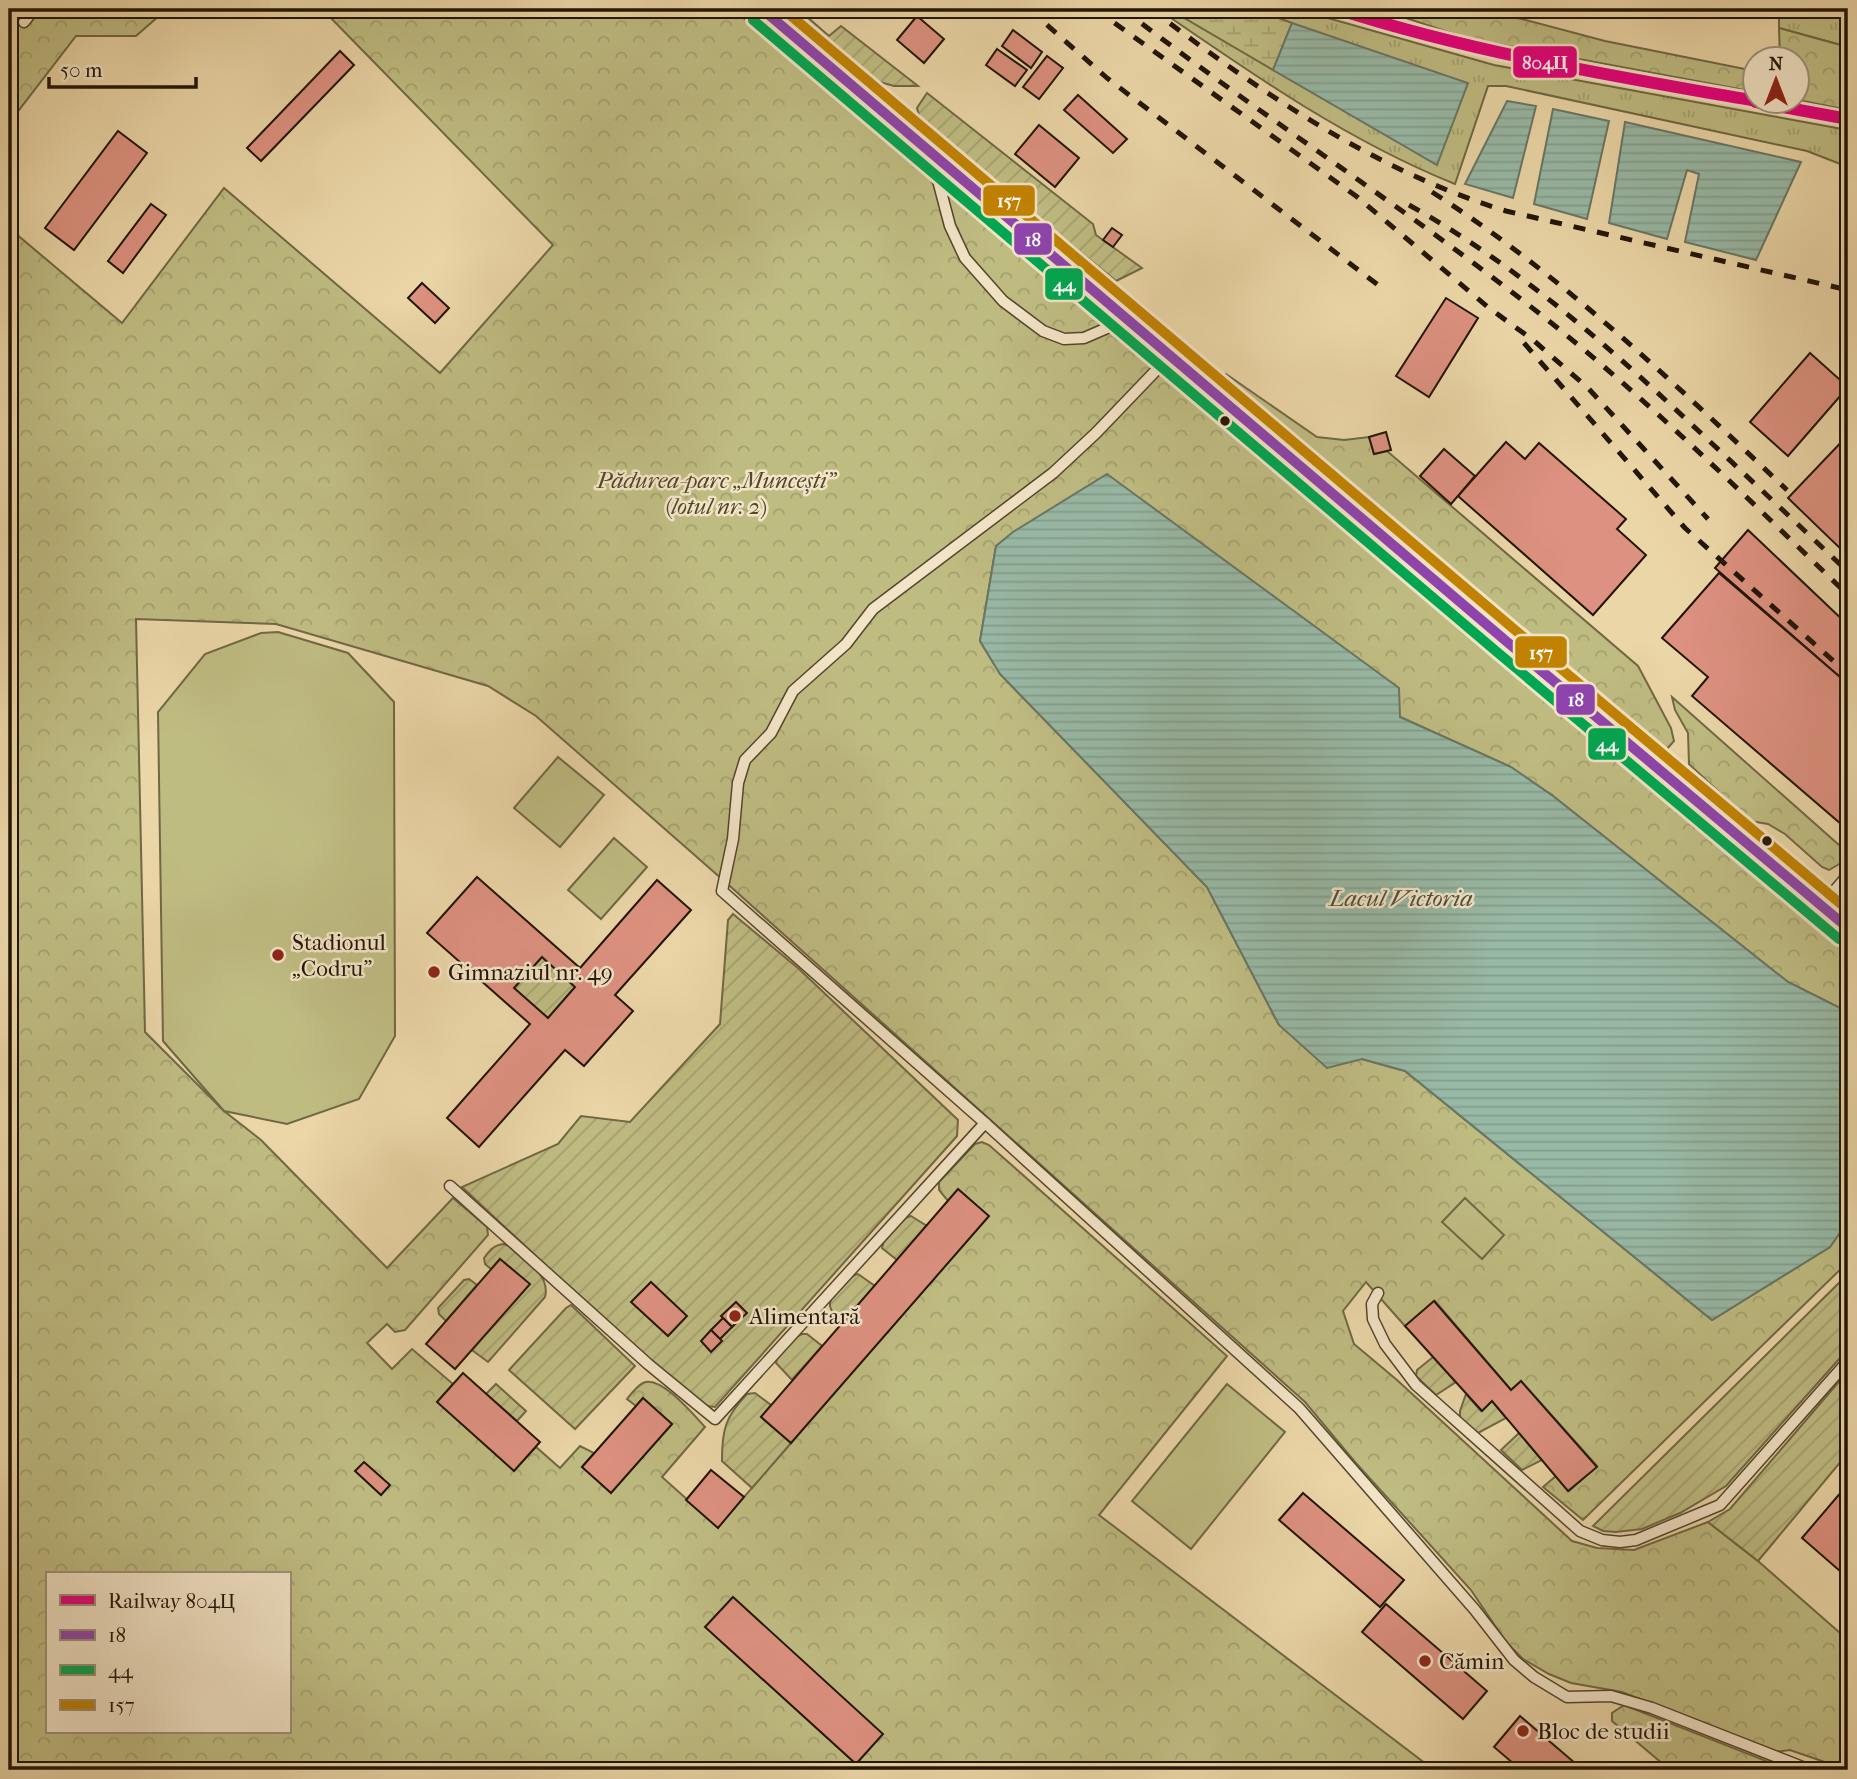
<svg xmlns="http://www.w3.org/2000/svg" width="1857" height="1779" font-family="'IM FELL French Canon',serif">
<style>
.grass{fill:url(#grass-tufts);stroke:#706844;stroke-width:2}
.forest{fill:url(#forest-crowns);stroke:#706844;stroke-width:2;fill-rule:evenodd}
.wetland{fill:url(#wetland-marsh);stroke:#706844;stroke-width:2}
.garden{fill:url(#garden-furrows);stroke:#706844;stroke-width:2}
.pitch{fill:#bfbc82;stroke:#706844;stroke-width:2}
.water{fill:url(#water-rules);stroke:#697766;stroke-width:2}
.building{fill:#dd9180;stroke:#221505;stroke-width:2;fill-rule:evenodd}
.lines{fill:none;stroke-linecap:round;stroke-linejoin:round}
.service-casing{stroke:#54452e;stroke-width:13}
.primary-casing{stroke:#221505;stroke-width:38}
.service{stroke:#f2e4c6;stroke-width:10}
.primary{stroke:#e6bb74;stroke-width:35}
.rail{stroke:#221505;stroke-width:5;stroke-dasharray:12 12;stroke-linecap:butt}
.bus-1-casing{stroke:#f2e4c6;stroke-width:16}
.bus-2-casing{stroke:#f2e4c6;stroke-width:16}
.bus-3-casing{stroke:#f2e4c6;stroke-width:16}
.bus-1{stroke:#8e44ad;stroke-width:10}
.bus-2{stroke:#00a651;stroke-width:10}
.bus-3{stroke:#c28201;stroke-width:10}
.rail-1-casing{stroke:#f2e4c6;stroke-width:18}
.rail-1{stroke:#e5007d;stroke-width:12}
.bus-dot{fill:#221505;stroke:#f2e4c6;stroke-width:2.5}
.poi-dot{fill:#8f2418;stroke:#f2e4c6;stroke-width:2.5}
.labels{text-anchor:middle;stroke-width:5;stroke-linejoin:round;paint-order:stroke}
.park-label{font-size:23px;font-style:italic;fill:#51472a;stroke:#f2e4c6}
.poi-label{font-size:23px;fill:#221505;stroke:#f2e4c6;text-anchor:start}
.water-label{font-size:24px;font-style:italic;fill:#4b4e3d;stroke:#f2e4c6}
.line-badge{stroke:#f2e4c6;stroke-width:2.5}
.badge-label{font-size:19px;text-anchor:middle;font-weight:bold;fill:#fff}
</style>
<defs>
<pattern id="grass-tufts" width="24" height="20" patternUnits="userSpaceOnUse" patternTransform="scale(1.75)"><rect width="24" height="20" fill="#bfbc82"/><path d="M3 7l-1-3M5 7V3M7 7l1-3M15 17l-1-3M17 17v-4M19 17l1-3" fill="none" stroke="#a4a16f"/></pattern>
<pattern id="forest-crowns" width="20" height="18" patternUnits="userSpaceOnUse" patternTransform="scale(1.75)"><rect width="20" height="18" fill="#bfbc82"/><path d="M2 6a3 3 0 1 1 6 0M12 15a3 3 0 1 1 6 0" fill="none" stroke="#a4a16f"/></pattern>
<pattern id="wetland-marsh" width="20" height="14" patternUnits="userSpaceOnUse" patternTransform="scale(1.75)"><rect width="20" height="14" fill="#bfbc82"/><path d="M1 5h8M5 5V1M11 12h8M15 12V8" fill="none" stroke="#a4a16f"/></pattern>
<pattern id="garden-furrows" width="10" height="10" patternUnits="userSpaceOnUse" patternTransform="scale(1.75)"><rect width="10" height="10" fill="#bfbc82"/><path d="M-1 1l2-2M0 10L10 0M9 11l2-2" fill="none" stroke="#a4a16f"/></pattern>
<pattern id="water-rules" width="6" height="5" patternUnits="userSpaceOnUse" patternTransform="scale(1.75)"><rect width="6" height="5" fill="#98b9a6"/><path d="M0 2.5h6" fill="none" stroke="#839e8d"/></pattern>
</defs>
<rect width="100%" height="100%" fill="#ebd6a7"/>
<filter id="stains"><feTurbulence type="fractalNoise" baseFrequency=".00286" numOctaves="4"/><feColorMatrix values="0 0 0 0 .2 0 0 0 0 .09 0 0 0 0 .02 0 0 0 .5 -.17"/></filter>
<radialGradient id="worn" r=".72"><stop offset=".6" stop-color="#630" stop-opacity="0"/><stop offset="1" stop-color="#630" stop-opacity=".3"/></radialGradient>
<g class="grass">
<path d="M1158,9H1296L1494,65L1848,130V167L1807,151L1506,86H1488L1455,184C1348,141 1252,74 1158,9Z"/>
<path d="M1779,9H1848V47L1779,28Z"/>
</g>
<g class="forest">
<path d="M9,9H167L136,36H76L9,123Z"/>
<path d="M322,9H733L913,164L952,184L1845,944L1848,948V1012L1788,982L1553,796L1511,767L1400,717L1107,475L1014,532L996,546L980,641L1000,674L1207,887L1279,1025L1362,1059L1405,1071L1712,1320L1830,1247L1848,1221V1262L1583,1520L1543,1487L1556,1476L1569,1491L1597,1466L1521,1381L1511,1390L1435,1301L1405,1326L1366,1282L1343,1311L1354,1344L1397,1380L1572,1541L1597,1548L1634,1550L1708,1522L1758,1561L1840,1633L1848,1638V1770L1790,1750L1774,1752L1622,1692L1571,1683L1549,1674L1523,1659L1506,1642L1471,1590L1355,1462L1305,1402L731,887L536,716L488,686L276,624L136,619L145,1032L224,1111L261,1140L387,1268L453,1198L487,1227L488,1235L405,1330L395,1332L387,1324L367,1343L392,1369L412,1349L453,1384L437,1402L514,1470L536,1447L560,1468L580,1446L594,1453L582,1467L611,1492L672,1424L643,1398L636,1406L627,1399C631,1394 637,1386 643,1383C660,1374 694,1415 705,1427L662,1477L718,1527L988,1216L959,1190L948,1201L939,1190V1182L975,1144L982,1142L989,1145L1227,1356L1099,1515L1430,1767L1428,1770H9V228L122,323L224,188L440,373L553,245ZM47,1574H289V1732H47Z"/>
<path d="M1379,9H1484L1605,41L1755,71V92L1466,38Z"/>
<path d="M1779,28L1848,47V110L1798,100V60L1780,59Z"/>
<path d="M1226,374L1317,437L1344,440L1369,437L1374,454L1387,451L1638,666L1671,728L1674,741L1667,749L1657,745L1220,382Z"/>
<path d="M1672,697L1848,853V859L1829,870L1822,867L1785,834L1768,824L1750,821L1689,764L1688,733L1675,710Z"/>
<path d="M1624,1705L1789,1770H1670L1612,1721V1713Z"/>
</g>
<path class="wetland" d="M1169,9H1255L1292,23L1273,70Z"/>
<g class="garden">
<path d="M783,9H798L829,36L841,26L918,86H894L869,79Z"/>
<path d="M927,93L1093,224L1096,235L1142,268L1116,281L921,122L917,108Z"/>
<path d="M733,914L799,969L958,1120L957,1136L715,1407L706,1406L629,1343L462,1187L558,1144L581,1116L630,1122L720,1024L728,920Z"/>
<path d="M542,957L575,987L548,1018L514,988Z"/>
<path d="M911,1216L927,1226L897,1260L882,1248C884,1236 899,1219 911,1216Z"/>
<path d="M504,1244L509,1246C524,1259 551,1275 545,1297L488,1362L472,1350L529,1284L500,1259L491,1269L485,1264L484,1258C490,1250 494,1245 504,1244Z"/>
<path d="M858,1274L875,1286L843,1322C839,1318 833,1314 831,1309C825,1297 848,1276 858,1274Z"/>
<path d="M1848,1274V1349L1726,1486L1680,1513L1642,1529L1616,1532L1603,1531L1593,1526Z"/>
<path d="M469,1279L477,1285L446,1321L439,1314L438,1308L464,1280Z"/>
<path d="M571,1305L635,1366L575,1429L509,1370L566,1308Z"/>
<path d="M802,1334H807L822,1346L792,1380L776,1363L777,1359L796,1337Z"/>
<path d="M1433,1357L1456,1382L1436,1395L1416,1376L1417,1370Z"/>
<path d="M1848,1371V1453L1758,1561L1708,1522L1730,1509Z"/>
<path d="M496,1384L526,1411L517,1421L486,1394Z"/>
<path d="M755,1393L771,1405L761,1417L791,1443L752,1488L722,1461C722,1430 725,1417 747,1394Z"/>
<path d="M1466,1394L1481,1411L1492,1401L1506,1418L1478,1433L1460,1418V1411Z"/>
<path d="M1519,1433L1542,1460L1522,1470L1501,1450Z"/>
</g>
<g class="pitch">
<path d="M278,632L348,653L394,702L395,1036L359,1099L287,1124L224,1111L163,1041L158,712L205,654L261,633Z"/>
<path d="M558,757L604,795L560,847L514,808Z"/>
<path d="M614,838L647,867L601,919L568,890Z"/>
<path d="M1465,1198L1504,1235L1482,1259L1442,1222Z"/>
<path d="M1227,1384L1285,1432L1191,1549L1132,1501Z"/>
</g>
<g class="water">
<path d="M1292,23L1468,83L1437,165L1273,70Z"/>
<path d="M1507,101L1536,106L1513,198L1465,184Z"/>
<path d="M1553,109L1609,121L1587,219L1534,204Z"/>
<path d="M1625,122L1801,162L1756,260L1685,242L1699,174L1687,170L1667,239L1609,223Z"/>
<path d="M1107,474L1399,688L1400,717L1511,767L1553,796L1788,982L1848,1012V1221L1830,1247L1712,1320L1405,1071L1362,1059L1327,1068L1279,1025L1207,887L1000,674L980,641L996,546L1013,532Z"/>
</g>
<g class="building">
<path d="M917,16L944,39L924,63L897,40Z"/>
<path d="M1013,30L1042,52L1031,68L1002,46Z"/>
<path d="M997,49L1027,70L1015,86L986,65Z"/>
<path d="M340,51L354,65L261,161L247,148Z"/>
<path d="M1047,56L1063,68L1039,99L1023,87Z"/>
<path d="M1078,95L1127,139L1113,153L1064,110Z"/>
<path d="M1039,125L1079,158L1055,187L1015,154Z"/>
<path d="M118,131L147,153L74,250L45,228Z"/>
<path d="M151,204L166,215L123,273L108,261Z"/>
<path d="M1112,228L1122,235L1113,247L1103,240Z"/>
<path d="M422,283L449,308L435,323L408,298Z"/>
<path d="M1446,298L1478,318L1429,397L1396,376Z"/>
<path d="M1810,353L1848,387L1788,456L1750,422Z"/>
<path d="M1386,432L1391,450L1374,454L1369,437Z"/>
<path d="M1848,435V556L1788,498Z"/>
<path d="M1506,442L1525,459L1539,443L1626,519L1617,529L1646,555L1593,615L1458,496Z"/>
<path d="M1444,449L1475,476L1451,504L1420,476Z"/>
<path d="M1748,530L1848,625V684L1715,568Z"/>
<path d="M1719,573L1848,684V830L1692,696L1708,677L1662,638Z"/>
<path d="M477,877L580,968L657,880L691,910L615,995L633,1011L584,1066L565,1050L479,1147L447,1118L530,1024L427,933ZM542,957L575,987L548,1018L514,988Z"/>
<path d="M958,1189L989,1216L791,1443L761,1417Z"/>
<path d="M500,1259L530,1284L455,1369L426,1344Z"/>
<path d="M651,1282L687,1316L668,1336L631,1302Z"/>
<path d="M1434,1301L1511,1390L1521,1381L1597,1467L1568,1491L1492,1401L1482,1411L1405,1326Z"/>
<path d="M736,1302L747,1313L732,1327L721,1316Z"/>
<path d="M723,1318L732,1327L720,1339L711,1330Z"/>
<path d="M711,1330L722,1341L711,1352L701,1341Z"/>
<path d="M463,1373L540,1442L514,1471L437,1402Z"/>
<path d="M643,1398L672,1424L611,1493L582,1467Z"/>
<path d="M364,1462L390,1485L381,1495L355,1471Z"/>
<path d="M711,1470L744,1497L718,1528L686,1500Z"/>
<path d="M1848,1484V1578L1802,1538Z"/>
<path d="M1303,1493L1404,1580L1380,1607L1279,1520Z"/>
<path d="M733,1597L883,1734L856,1764L705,1627Z"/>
<path d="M1386,1604L1487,1691L1463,1719L1362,1632Z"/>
<path d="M1520,1716L1583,1770H1521L1494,1747Z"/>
</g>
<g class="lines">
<defs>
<g id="service">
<path d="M24,22L34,9"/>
<path d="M935,169L950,226L965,258L1003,301L1043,331L1064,339L1084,338L1121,322"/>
<path d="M1166,360L1096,433L1053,473L873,609L846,644L793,691L771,733L745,760L738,783L733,839L722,891L985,1123L1299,1408L1475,1610L1514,1660L1534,1677L1567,1697L1611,1696L1652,1708L1810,1770"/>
<path d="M1825,902L1848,875"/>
<path d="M450,1186L648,1364L715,1419L985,1123"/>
<path d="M1378,1293L1372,1304L1373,1319L1385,1344L1416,1385L1580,1531L1602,1540L1620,1542L1636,1540L1720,1505L1848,1361"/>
</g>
<path id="primary" d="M762,9L1506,641L1848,928"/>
</defs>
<use href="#service" class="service-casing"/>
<use href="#primary" class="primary-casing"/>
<use href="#service" class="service"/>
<use href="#primary" class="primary"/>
<g class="rail">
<path d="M1029,9L1107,78L1382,288"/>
<path d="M1095,9L1356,196L1489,308L1533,340L1588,388L1708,519"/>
<path d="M1123,9C1254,111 1395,201 1526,303C1641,392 1744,495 1848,595"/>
<path d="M1151,9C1260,92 1373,170 1506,211L1848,290"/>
<path d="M1432,192C1562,275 1675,384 1787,490"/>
<path d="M1409,205C1519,266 1614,351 1705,437C1753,482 1801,527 1848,572"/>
<path d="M1524,343L1685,528L1848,674"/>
</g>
<defs>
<path id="bus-1" d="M762,9L1506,641L1848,928"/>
<path id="bus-2" d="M753,20L1497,652L1839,939"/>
<path id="bus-3" d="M783,9L1515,630L1848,910"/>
</defs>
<use href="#bus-1" class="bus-1-casing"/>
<use href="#bus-2" class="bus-2-casing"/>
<use href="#bus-3" class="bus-3-casing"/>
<use href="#bus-1" class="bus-1"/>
<use href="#bus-2" class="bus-2"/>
<use href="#bus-3" class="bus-3"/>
<defs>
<g id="rail-1">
<path d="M1337,9C1474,53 1614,76 1756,101"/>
<path d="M1756,102L1848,119"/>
</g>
</defs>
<use href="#rail-1" class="rail-1-casing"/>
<use href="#rail-1" class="rail-1"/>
</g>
<g class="bus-dot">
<circle cx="1225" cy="421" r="6"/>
<circle cx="1767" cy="841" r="6"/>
</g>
<g class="poi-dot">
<circle cx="278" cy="955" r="7"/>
<circle cx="434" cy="972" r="7"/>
<circle cx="735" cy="1316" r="7"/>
<circle cx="1425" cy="1661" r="7"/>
<circle cx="1523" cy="1731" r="7"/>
</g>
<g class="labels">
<g class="park-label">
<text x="716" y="488">Pădurea-parc „Muncești”<tspan x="716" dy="26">(lotul nr. 2)</tspan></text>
</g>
<g class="poi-label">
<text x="292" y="950">Stadionul<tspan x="292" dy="26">„Codru”</tspan></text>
<text x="448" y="980">Gimnaziul nr. 49</text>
<text x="749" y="1324">Alimentară</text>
<text x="1439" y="1669">Cămin</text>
<text x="1537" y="1739">Bloc de studii</text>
</g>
<g class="water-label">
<text x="1401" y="906">Lacul Victoria</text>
</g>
</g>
<g class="line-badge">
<rect x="1512" y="45" width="66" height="34" rx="7" fill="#e5007d"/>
<rect x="982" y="184" width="54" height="33" rx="7" fill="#c28201"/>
<rect x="1013" y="222" width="40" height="34" rx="7" fill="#8e44ad"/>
<rect x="1044" y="267" width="40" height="34" rx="7" fill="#00a651"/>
<rect x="1514" y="635" width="54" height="34" rx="7" fill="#c28201"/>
<rect x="1555" y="683" width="41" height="33" rx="7" fill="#8e44ad"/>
<rect x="1587" y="727" width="40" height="34" rx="7" fill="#00a651"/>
</g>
<g class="badge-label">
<text x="1545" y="69">804Ц</text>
<text x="1009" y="207">157</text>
<text x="1033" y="246">18</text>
<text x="1064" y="291">44</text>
<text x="1541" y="659">157</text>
<text x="1576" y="706">18</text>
<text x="1607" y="751">44</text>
</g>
<rect width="1857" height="1779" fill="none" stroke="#ebd6a7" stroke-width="35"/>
<rect x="10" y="10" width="1836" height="1758" fill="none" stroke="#221505" stroke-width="3.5"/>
<rect x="18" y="18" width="1822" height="1744" fill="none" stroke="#221505" stroke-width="2"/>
<rect x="46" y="1572" width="245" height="161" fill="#f2e4c6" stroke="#9f9179" stroke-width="2"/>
<rect x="60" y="1595" width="35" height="10" fill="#e5007d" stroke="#9f9179" stroke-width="2"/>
<text x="108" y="1608" font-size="21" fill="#221505">Railway 804Ц</text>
<rect x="60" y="1630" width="35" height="10" fill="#8e44ad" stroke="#9f9179" stroke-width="2"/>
<text x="108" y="1642" font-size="21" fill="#221505">18</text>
<rect x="60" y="1665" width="35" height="10" fill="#00a651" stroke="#9f9179" stroke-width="2"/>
<text x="108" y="1678" font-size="21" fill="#221505">44</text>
<rect x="60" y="1700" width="35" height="10" fill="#c28201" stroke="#9f9179" stroke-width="2"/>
<text x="108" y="1712" font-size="21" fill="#221505">157</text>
<g transform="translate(1776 80)"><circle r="33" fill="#f2e4c6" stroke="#9f9179" stroke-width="2"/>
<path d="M0-5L12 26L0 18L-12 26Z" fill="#8f2418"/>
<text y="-10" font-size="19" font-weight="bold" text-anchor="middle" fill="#221505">N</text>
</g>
<path d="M49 77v10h147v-10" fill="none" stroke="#221505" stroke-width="3.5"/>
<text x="60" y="77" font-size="21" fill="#221505" stroke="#f2e4c6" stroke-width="5" paint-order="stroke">50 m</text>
<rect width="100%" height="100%" filter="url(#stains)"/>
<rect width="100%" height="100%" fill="url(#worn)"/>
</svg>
